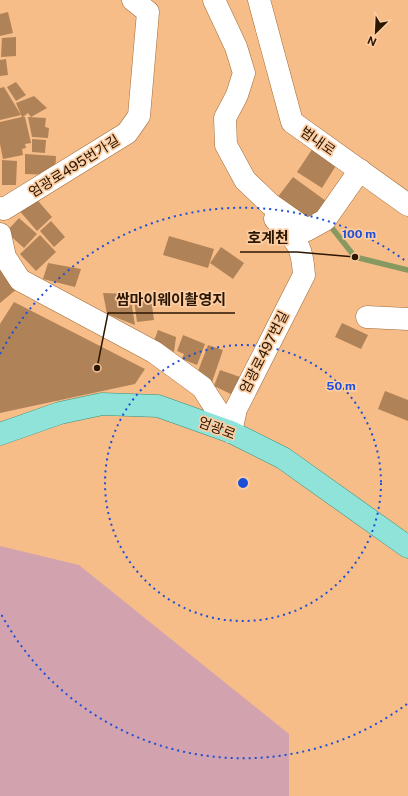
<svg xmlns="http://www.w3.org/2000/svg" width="408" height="796" font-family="'Public Sans','Noto Sans KR',sans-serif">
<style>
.green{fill:#d2a3ae}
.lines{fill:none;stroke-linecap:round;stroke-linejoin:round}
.stream{stroke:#879961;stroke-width:5.5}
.building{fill:#b08257}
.minor-casing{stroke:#a06b37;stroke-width:23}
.major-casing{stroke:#3b8f7d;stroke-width:23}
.minor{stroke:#fff;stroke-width:22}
.major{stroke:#8fe3d9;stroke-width:22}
.ring{fill:none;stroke:#1d4ed8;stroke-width:2;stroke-dasharray:2 4}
.labels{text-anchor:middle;stroke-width:3.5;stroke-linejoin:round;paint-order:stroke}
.street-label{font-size:14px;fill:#2b1602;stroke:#fccda3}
.centre{fill:#1d4ed8;stroke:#fccda3;stroke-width:2}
.ring-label{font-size:12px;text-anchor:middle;font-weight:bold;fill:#1d4ed8;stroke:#fccda3;stroke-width:3.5;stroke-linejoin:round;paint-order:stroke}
.leader{fill:none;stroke:#2b1602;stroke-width:1.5}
.callout-dot{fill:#2b1602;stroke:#fccda3;stroke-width:1.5}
.callout-label{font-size:15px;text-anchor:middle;font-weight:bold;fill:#2b1602;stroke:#fccda3;stroke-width:3.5;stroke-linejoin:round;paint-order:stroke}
</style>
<rect width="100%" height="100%" fill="#f7bd88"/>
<path class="green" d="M0,546L79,565L289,734V796H0Z"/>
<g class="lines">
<path class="stream" d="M328,223L355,257L408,270"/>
</g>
<g class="building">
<path d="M8,12L13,33L0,36V14Z"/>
<path d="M16,37V56L1,57L2,38Z"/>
<path d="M6,59L8,75L0,76V60Z"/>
<path d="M16,82L26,95L16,101L7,87Z"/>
<path d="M4,87L21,115L0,120V88Z"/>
<path d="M34,96L47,108L31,117L28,113L23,117H25L31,143L25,144L26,148L22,149L23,155L3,159L0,144V122L22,117L16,103Z"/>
<path d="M28,117L46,118L45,127L49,128L48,138L32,137Z"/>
<path d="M32,139L46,140L45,153L32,152Z"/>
<path d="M313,148L337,164L322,188L297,172Z"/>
<path d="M25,154L56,156L55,175L25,174Z"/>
<path d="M2,160L17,161L16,185H2Z"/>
<path d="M293,177L326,201L310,222L277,198Z"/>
<path d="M33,195L52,217L37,231L17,208Z"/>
<path d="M19,218L37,234L24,248L6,232Z"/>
<path d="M51,221L65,237L54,247L40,231Z"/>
<path d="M40,235L56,252L36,271L20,254Z"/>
<path d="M169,236L214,249L208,268L163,255Z"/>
<path d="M221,247L244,263L233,279L210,263Z"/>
<path d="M48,263L81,269L75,287L43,279Z"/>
<path d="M0,268L18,288L0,303Z"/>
<path d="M103,293L130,294L135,325L107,314Z"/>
<path d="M151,298L154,320L137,322L134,300Z"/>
<path d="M14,302L145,369L135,384L0,413V324Z"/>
<path d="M342,323L368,335L361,349L335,337Z"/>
<path d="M158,330L176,337L174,352L154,341Z"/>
<path d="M183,335L205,344L197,365L182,359L184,354L177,351Z"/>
<path d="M208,345L223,350L211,385L195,379Z"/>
<path d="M220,370L243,378L235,396L214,386Z"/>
<path d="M385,391L408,400V421L378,409Z"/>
</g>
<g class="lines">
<defs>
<g id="minor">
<path d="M214,0L236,47L244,73L237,95L225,118L226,145L245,180L270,204L307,230L325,220L360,170"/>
<path d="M259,0L292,122L408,205"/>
<path d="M0,208L4,209L127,133L139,116L148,12L133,0"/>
<path d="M0,234L5,257L20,280L154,352L202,387L231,432"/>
<path d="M367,317L408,319"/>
<path d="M231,432L236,409L304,275C302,243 296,241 275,219"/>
</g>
<path id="major" d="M0,434L60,413L102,404L158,406L231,432L283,458L408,547"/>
</defs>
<use href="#minor" class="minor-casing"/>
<use href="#major" class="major-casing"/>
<use href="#minor" class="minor"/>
<use href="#major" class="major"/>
</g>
<g class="ring">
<circle cx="243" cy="483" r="138"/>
<path d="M407 704A275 275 0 0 1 0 612M0 354A275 275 0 0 1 407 262"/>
</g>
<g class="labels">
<g class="street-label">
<text transform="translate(318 141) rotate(35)" y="5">범내로</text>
<text transform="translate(74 166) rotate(-32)" y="5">엄광로495번가길</text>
<text transform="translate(264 352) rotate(-63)" y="5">엄광로497번길</text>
<text transform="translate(217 428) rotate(21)" y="5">엄광로</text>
</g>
</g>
<circle cx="243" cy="483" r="6" class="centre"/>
<g class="ring-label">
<text x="359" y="238">100 m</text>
<text x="341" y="390">50 m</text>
</g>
<path class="leader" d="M355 257L297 252H240M97 368L108 313H235"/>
<g class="callout-dot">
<circle cx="355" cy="257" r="4"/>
<circle cx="97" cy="368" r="4"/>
</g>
<g class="callout-label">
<text x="268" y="243">호계천</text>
<text x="171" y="305">쌈마이웨이촬영지</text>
</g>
<g transform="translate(376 32) rotate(204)" stroke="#fccda3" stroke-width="3" paint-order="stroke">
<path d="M0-3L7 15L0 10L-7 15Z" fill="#2b1602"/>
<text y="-6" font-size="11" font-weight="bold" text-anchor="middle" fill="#2b1602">N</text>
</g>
</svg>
